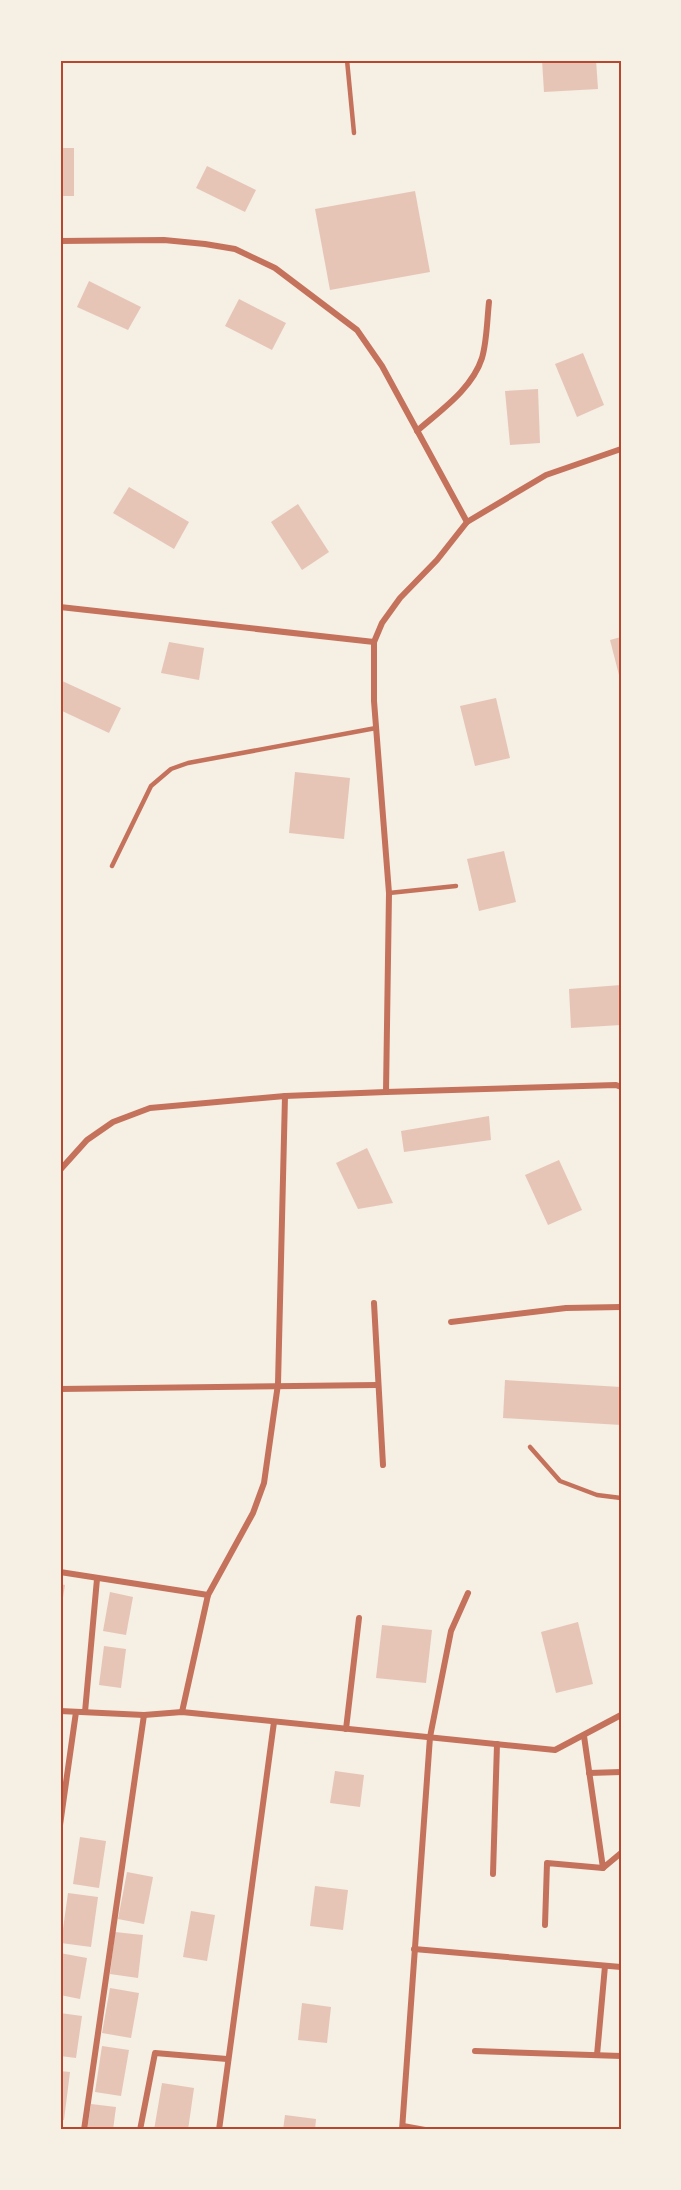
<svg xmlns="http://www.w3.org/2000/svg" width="681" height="2190" font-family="'Public Sans',sans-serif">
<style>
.building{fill:#e6c5b7}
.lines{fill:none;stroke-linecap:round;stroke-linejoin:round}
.service{stroke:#c5725c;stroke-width:4.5}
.minor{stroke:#c5725c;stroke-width:6}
.neatline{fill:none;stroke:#b5482f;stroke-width:2}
</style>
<rect width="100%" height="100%" fill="#f6efe4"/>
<g class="building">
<path d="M542,60H596L598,89L544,92Z"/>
<rect x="60" y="148" width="14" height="48"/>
<path d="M207,166L256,190L245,212L196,188Z"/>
<path d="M415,191L430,272L330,290L315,209Z"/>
<path d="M89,281L141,307L128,330L77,307Z"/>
<path d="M239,299L286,323L272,350L225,326Z"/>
<path d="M583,353L604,405L577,417L555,364Z"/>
<path d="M538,389L540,443L510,445L505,391Z"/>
<path d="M129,487L189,522L174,549L113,513Z"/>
<path d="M298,504L329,552L302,570L271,522Z"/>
<path d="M621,637V679H620L610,640Z"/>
<path d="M169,642L204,648L199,680L161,673Z"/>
<path d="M60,680L121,708L109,733L60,710Z"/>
<path d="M496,698L510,758L475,766L460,706Z"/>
<path d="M295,772L350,778L344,839L289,833Z"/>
<path d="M504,851L516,902L479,911L467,859Z"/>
<path d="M621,985V1025L571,1028L569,989Z"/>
<path d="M489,1116L491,1140L404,1152L401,1131Z"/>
<path d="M367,1148L393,1203L358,1209L336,1163Z"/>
<path d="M559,1160L582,1210L548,1225L525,1175Z"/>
<path d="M505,1380L621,1387V1425L503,1418Z"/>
<path d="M60,1584L65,1585L61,1610H60Z"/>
<path d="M110,1592L133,1597L126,1635L103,1631Z"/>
<path d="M578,1622L593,1684L556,1693L541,1632Z"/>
<path d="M382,1625L432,1630L426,1683L376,1678Z"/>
<path d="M104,1646L126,1649L121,1688L99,1685Z"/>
<path d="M335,1771L364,1775L360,1807L330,1803Z"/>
<path d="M80,1837L106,1841L99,1888L73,1884Z"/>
<path d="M127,1872L153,1877L144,1924L118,1919Z"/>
<path d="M315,1886L348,1890L343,1930L310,1926Z"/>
<path d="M68,1893L98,1897L91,1947L61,1943Z"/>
<path d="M191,1911L215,1915L207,1961L183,1957Z"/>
<path d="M115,1932L143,1935L138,1978L110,1974Z"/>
<path d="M60,1953L87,1958L80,1999L60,1995Z"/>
<path d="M110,1988L139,1993L131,2038L102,2033Z"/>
<path d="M302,2003L331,2007L327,2043L298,2040Z"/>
<path d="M60,2013L82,2016L76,2058L60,2056Z"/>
<path d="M102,2046L129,2050L121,2096L95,2092Z"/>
<path d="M60,2071L70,2072L64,2120H60Z"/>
<path d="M162,2083L194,2088L188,2130H154Z"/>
<path d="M91,2104L116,2107L113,2130H87Z"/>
<path d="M285,2115L316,2119L315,2130H283Z"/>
</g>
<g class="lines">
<g class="service">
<path d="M347,60L354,133"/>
<path d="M112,866L151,786L171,769L188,763L376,728"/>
<path d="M389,893L456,886"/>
<path d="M530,1447L560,1481L597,1495L621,1498"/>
</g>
<g class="minor">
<path d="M60,241L164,240L205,244L235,249L275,268L357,330L382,366L467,522"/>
<path d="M417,431C441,410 472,389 482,358C487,341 487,320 489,302"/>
<path d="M60,607L374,642L382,623L400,598L437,560L467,522L546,475L621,449"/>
<path d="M374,642V701L389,893L386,1092L616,1085L621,1087"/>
<path d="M60,1170L87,1140L113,1122L150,1108L285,1096L386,1092"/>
<path d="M374,1303L383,1465"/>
<path d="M451,1322L566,1308L621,1307"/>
<path d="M60,1389L377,1385"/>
<path d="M60,1572L208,1595"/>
<path d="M60,1711L144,1715L182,1712L555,1750L621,1715"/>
<path d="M85,1712L97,1579"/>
<path d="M182,1712L208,1595L253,1513L264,1483L278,1384L285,1096"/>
<path d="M346,1729L359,1618"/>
<path d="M584,1736L603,1868L621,1853"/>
<path d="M589,1773L621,1772"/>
<path d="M60,1825L76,1712"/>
<path d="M493,1874L497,1744"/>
<path d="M545,1925L547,1863L603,1868"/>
<path d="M414,1949L621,1967"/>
<path d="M475,2051L621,2056"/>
<path d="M597,2055L605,1966"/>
<path d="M403,2126L425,2130"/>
<path d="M84,2130L144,1715"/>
<path d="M140,2130L155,2053L227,2059"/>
<path d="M219,2130L274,1722"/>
<path d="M402,2130L430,1737L451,1631L468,1593"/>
</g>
</g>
<rect width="681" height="2190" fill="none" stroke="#f6efe4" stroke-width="123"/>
<rect x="62" y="62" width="558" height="2066" class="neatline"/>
</svg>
